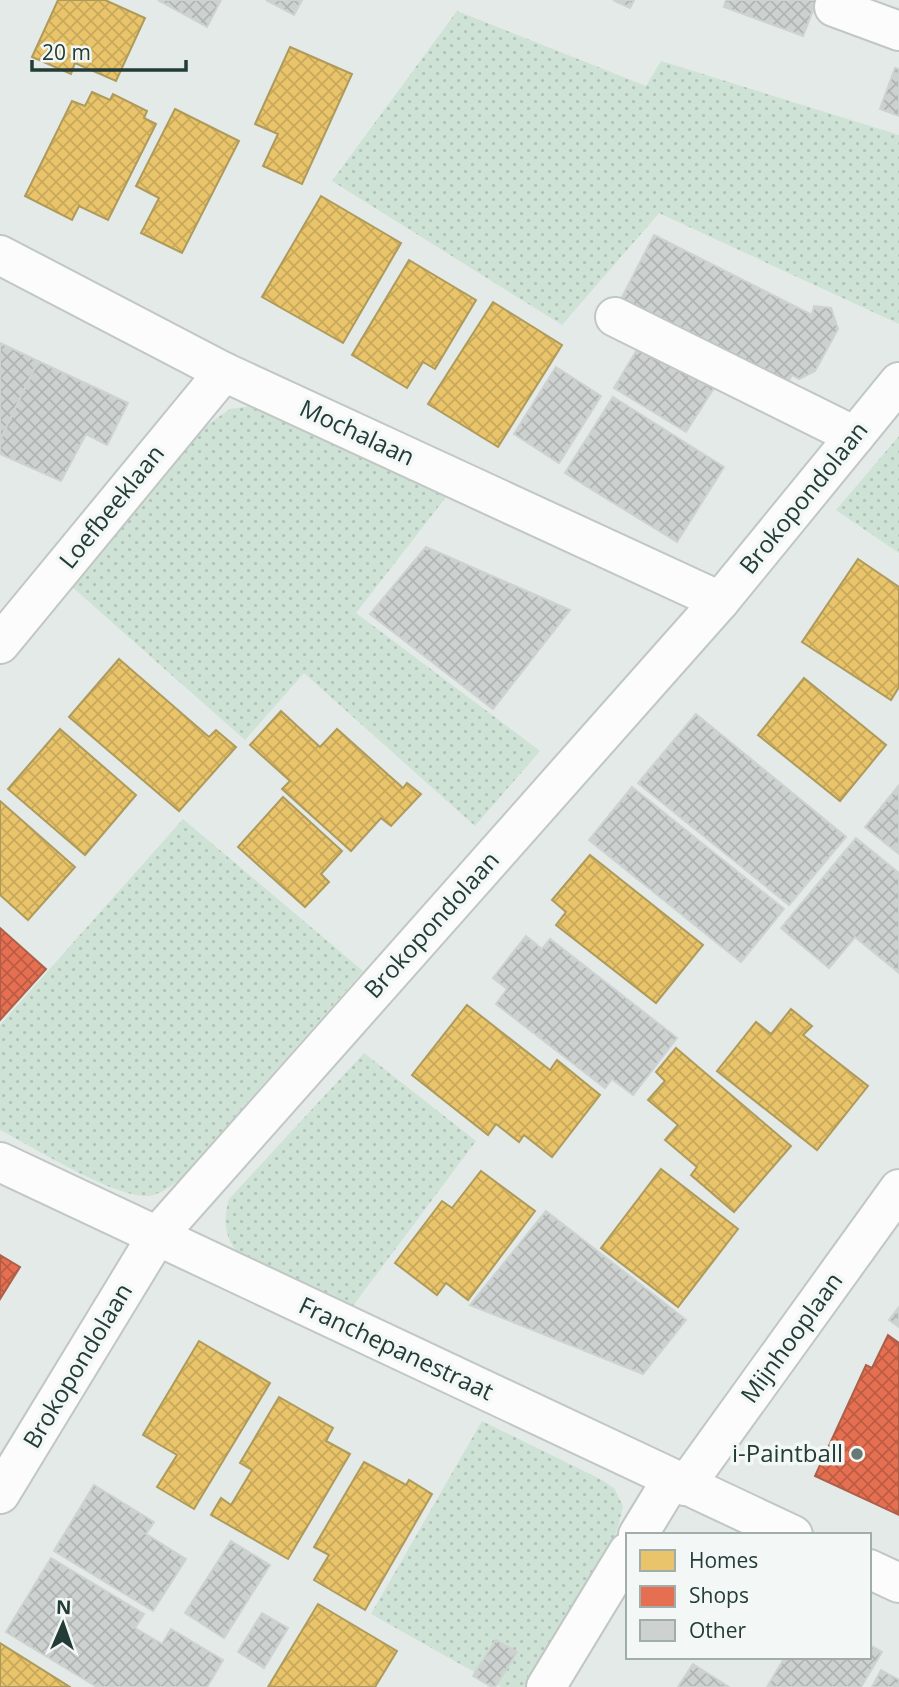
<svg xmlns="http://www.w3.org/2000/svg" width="899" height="1687" font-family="'Open Sans',sans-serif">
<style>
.grass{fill:url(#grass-dots)}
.homes{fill:url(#homes-cross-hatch);stroke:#ae9b5b;stroke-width:2}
.shops{fill:url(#shops-cross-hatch);stroke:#ac6049;stroke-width:2}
.building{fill:url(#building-cross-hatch);stroke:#cdd3d0;stroke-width:2}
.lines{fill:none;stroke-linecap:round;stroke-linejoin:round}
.minor-casing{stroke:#c1c7c4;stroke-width:42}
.minor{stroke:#fbfcfb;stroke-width:38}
.poi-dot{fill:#677975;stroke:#f3f8f6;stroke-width:2.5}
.labels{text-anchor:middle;stroke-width:7;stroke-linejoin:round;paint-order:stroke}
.street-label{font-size:24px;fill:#233c37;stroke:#f3f8f6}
.poi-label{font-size:24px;fill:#233c37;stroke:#f3f8f6;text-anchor:end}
</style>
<defs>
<pattern id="grass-dots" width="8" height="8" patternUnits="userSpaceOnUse" patternTransform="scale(1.75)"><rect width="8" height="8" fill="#cee2d5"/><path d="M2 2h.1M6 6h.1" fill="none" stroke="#b1c3b7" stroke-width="1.8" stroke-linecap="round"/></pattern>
<pattern id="homes-cross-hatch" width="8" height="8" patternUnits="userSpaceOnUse" patternTransform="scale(1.75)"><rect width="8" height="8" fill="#e9c46a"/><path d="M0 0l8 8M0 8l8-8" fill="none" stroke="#c8a95c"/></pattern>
<pattern id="shops-cross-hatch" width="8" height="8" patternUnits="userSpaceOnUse" patternTransform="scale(1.75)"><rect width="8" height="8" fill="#e76f51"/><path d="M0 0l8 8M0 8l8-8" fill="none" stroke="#bb5c44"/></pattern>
<pattern id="building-cross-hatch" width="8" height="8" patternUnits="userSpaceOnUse" patternTransform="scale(1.75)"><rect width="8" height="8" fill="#cdd2d0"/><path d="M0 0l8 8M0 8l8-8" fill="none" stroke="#b0b5b3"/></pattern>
</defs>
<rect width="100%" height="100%" fill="#e4eae7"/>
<g class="grass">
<path d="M457,11L646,86L661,61L899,135V324L659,213L562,325L332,181Z"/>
<path d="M251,406L264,408L446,497L356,613L540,751L475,826L304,673L245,740L71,586L203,428L230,409Z"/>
<path d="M899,436V553L836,510Z"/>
<path d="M183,819L363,971L179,1180C168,1188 158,1196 145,1196C110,1195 33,1147 0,1130V1025Z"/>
<path d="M364,1053L476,1141L352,1307L238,1253C224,1236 223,1220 229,1199Z"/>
<path d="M482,1421L600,1479L614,1488L623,1506L617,1531L525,1687H501L371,1614Z"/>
</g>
<g class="homes">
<path d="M58,0H105L145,18L116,81L75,63L71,74L32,57Z"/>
<path d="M290,47L352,74L302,184L263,166L278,134L255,124Z"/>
<path d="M92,92L110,100L113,94L147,111L144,118L156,124L108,220L79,206L72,220L25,196L72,101L85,106Z"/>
<path d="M175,109L239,141L182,253L141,233L159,198L136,186Z"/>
<path d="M321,196L401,243L343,343L262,297Z"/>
<path d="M409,260L476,300L435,369L423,362L407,388L352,355Z"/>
<path d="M493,302L562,345L498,447L428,404Z"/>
<path d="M858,559L899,587V687L891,700L802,642Z"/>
<path d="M119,659L209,737L216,730L236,747L179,811L69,717Z"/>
<path d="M804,678L886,745L840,801L758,735Z"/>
<path d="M281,711L320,747L337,729L403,788L407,783L421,794L391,826L381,818L351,851L282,789L290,781L250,745Z"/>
<path d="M60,729L136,795L85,855L8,789Z"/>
<path d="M283,797L342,851L321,874L329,882L305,907L238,847Z"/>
<path d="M0,801L75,867L28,920L0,895Z"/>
<path d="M590,855L703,945L656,1003L556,925L566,912L552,900Z"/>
<path d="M467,1005L550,1070L557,1060L600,1095L552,1157L524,1135L519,1142L496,1124L488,1135L412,1075Z"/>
<path d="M791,1009L812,1026L803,1035L868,1086L817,1150L717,1071L756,1022L771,1034Z"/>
<path d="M676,1048L791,1146L734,1212L691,1175L697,1167L665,1140L678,1125L648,1100L665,1081L656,1072Z"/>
<path d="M661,1169L738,1229L678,1307L601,1248Z"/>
<path d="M481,1171L535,1211L468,1300L446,1283L437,1295L395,1263L442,1201L452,1208Z"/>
<path d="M199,1341L270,1383L194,1509L157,1487L177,1455L143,1435Z"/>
<path d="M279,1397L333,1428L326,1441L350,1454L288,1559L211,1515L221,1498L231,1505L252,1470L240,1463Z"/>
<path d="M364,1462L406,1485L409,1480L432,1494L365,1610L314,1580L329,1555L314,1547Z"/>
<path d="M318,1604L397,1651L375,1687H268Z"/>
<path d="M0,1643L70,1687H0Z"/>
</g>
<g class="shops">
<path d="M0,928L46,969L0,1020Z"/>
<path d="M0,1255L20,1267L0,1299Z"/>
<path d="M888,1335L899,1343V1515L815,1476L866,1365L872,1368Z"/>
</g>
<g class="building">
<path d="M158,0H221L207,27Z"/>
<path d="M266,0H302L294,15Z"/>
<path d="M613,0H634L630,8Z"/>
<path d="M726,0H817L803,36L724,7Z"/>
<path d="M895,68L899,69V116L880,109Z"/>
<path d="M654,235L812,315L814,306L831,308L838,329L815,371L799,379L792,375L785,388L618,305Z"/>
<path d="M646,335L719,380L686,432L614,388Z"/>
<path d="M0,343L38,361L0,440Z"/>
<path d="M38,361L128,403L107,445L86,434L61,481L0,454V440Z"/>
<path d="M556,367L601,396L559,463L514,434Z"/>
<path d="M613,397L724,467L677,542L565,473Z"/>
<path d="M426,547L570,610L493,709L370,614Z"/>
<path d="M696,714L846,837L789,905L638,783Z"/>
<path d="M899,785V854L865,827Z"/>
<path d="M632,787L784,909L741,962L589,840Z"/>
<path d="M856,838L899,873V973L855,937L829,968L781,928Z"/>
<path d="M526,936L542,949L550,939L677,1038L633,1095L612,1079L605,1088L496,1004L507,989L493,978Z"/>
<path d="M546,1211L686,1320L643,1374L470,1305Z"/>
<path d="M899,1307V1327L889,1320Z"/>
<path d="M94,1485L154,1522L146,1534L186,1559L153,1611L54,1551Z"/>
<path d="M231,1541L270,1565L224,1638L185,1613Z"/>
<path d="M51,1558L144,1614L135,1628L162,1644L171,1629L223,1660L207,1687H97L6,1632Z"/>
<path d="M262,1613L288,1628L264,1668L238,1652Z"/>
<path d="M496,1640L517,1652L495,1687H492L473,1676Z"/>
<path d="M869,1645L882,1652L861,1687H767L785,1657H869Z"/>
<path d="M693,1664L729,1687H678Z"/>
<path d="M881,1670L899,1680V1687H872Z"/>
</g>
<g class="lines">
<defs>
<g id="minor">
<path d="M834,7L899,31"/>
<path d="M0,255L224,372L720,601"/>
<path d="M615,317L855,436"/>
<path d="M0,644L224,372"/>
<path d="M0,1162L793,1535"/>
<path d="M685,1486L899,1189"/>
<path d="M0,1494L157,1236L720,601L899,382"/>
<path d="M638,1535L672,1479"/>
<path d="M869,1569L899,1583"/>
<path d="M546,1687L628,1552"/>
</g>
</defs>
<use href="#minor" class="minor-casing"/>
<use href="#minor" class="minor"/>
</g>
<circle class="poi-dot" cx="857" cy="1454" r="7"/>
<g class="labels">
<g class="street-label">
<text transform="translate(357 433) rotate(25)" y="8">Mochalaan</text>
<text transform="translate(804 498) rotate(-51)" y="8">Brokopondolaan</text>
<text transform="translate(112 507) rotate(-51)" y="8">Loefbeeklaan</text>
<text transform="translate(432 925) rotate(-48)" y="8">Brokopondolaan</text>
<text transform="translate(792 1338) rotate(-54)" y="8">Mijnhooplaan</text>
<text transform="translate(396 1349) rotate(25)" y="8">Franchepanestraat</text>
<text transform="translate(78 1366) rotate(-59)" y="8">Brokopondolaan</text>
</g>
<g class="poi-label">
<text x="843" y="1462">i-Paintball</text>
</g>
</g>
<rect x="626" y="1533" width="245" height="126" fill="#f3f8f6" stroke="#a0adaa" stroke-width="2"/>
<rect x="640" y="1550" width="35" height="21" fill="#e9c46a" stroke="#a0adaa" stroke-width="2"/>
<text x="689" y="1568" font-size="21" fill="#233c37">Homes</text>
<rect x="640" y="1586" width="35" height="21" fill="#e76f51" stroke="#a0adaa" stroke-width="2"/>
<text x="689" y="1603" font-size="21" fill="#233c37">Shops</text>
<rect x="640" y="1620" width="35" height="21" fill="#cdd2d0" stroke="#a0adaa" stroke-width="2"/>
<text x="689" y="1638" font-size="21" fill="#233c37">Other</text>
<g transform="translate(63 1624) rotate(2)" stroke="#f3f8f6" stroke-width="5" paint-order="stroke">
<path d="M0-5L12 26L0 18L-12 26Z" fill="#233c37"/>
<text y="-10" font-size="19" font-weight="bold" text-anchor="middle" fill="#233c37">N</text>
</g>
<path d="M32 60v10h154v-10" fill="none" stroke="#233c37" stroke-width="3.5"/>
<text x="42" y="60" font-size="21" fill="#233c37" stroke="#f3f8f6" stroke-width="5" paint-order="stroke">20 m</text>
</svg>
